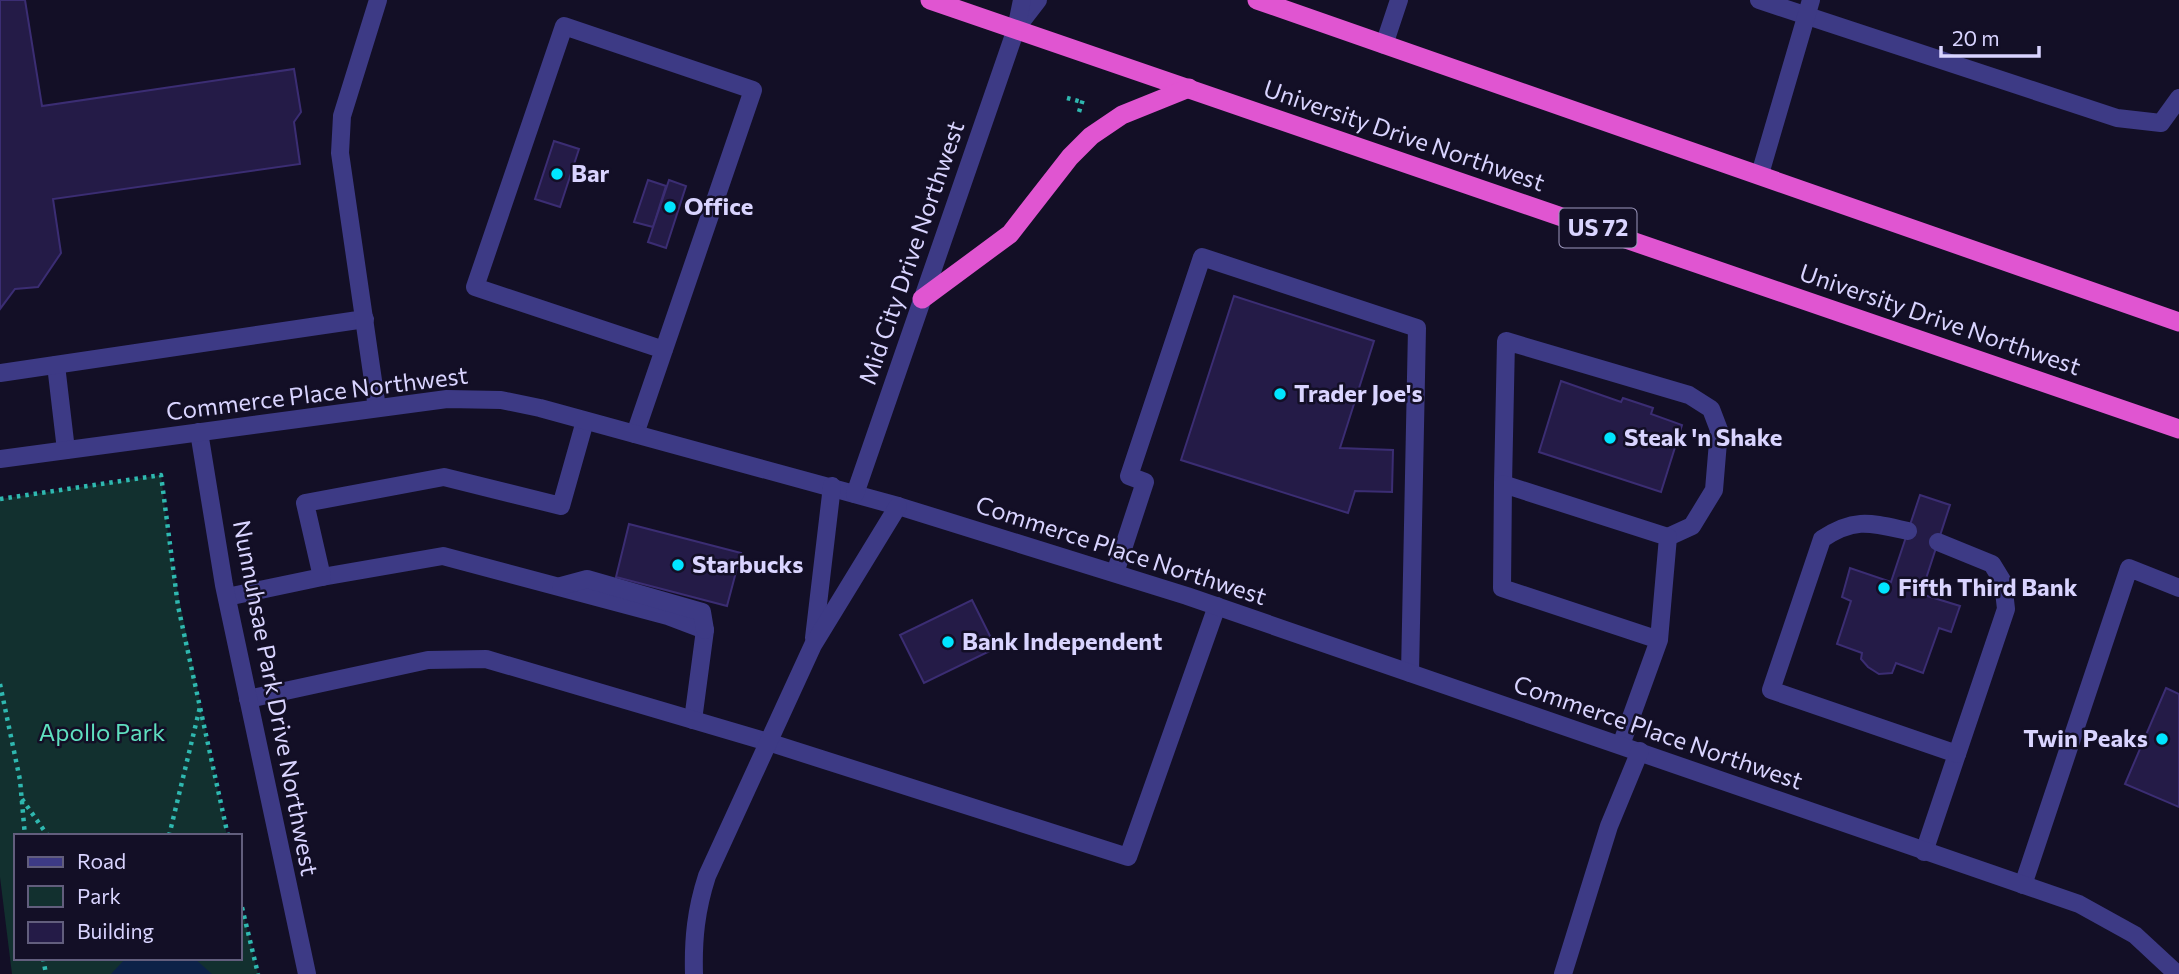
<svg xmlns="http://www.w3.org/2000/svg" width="2179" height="974" font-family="Commissioner,sans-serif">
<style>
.green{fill:#12302f}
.water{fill:#0c2248}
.building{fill:#241b47;stroke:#3b2d73;stroke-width:2}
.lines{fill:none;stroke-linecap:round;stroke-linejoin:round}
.path{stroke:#2fb8b0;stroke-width:4.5;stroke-dasharray:3.5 5;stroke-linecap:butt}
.service{stroke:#3d3a85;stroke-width:18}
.minor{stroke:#3d3a85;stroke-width:18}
.trunk{stroke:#e055d1;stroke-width:19}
.poi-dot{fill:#00e5ff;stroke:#130f26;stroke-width:2.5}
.labels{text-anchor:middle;stroke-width:5;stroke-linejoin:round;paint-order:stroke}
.shield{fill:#130f26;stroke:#9e99be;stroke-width:2}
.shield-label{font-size:23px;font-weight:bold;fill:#d9d4ff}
.street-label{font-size:24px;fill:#d9d4ff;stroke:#130f26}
.poi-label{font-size:24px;font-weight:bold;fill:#d9d4ff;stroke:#130f26;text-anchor:start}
.park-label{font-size:24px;fill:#5fe0c0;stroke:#130f26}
</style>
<rect width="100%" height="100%" fill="#130f26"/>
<path class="green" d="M161,475L171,559L227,836H16V958H240V900L258,974H12L0,877V499Z"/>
<path class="water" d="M126,958H194L212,974H111Z"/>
<g class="building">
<path d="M0,0H25L42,106L294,69L301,112L294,122L300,164L53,199L61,253L38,287L15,289L0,309Z"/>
<path d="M554,141L579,149L560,207L535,199Z"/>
<path d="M648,180L666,186L653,227L634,222Z"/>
<path d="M669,180L686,186L666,248L648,242Z"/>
<path d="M1234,296L1374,341L1340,448L1393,450L1392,492L1355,491L1348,513L1181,460Z"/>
<path d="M1561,381L1621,402L1623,398L1653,408L1651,414L1682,425L1661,492L1539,452Z"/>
<path d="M1920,495L1950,505L1921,594L1960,606L1951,632L1939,628L1923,673L1896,663L1892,673L1879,674L1868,667L1861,659L1862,653L1837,644L1851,601L1842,597L1850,568L1891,582Z"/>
<path d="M629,524L741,553L727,606L616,577Z"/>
<path d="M972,600L996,648L924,683L900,635Z"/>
<path d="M2166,688L2179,694V807L2125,784Z"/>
</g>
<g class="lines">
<g class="path">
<path d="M1067,98L1082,102"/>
<path d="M1079,112L1084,96"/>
<path d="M0,499L161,475L178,606L228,836"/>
<path d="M0,684L20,780L25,836"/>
<path d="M22,799L48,836"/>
<path d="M169,836L200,707"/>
<path d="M240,899L258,974"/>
<path d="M43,958L46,974"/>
</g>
<g class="service">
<path d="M1759,0L2117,118L2161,123L2179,98"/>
<path d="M1384,45L1399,0"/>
<path d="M1760,174L1811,0"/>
<path d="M56,365L66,450"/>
<path d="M0,373L365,319"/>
<path d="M377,408L340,153L342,116L378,0"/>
<path d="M635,434L753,90L564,26L475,287L664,350"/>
<path d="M1503,484L1506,341L1689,395L1711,409L1719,430L1714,490L1692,526L1668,537"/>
<path d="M1908,531C1871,523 1855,517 1822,539L1771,690L1957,754L1924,852"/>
<path d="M1938,542L1992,564L2003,582L2006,609L1957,754"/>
<path d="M1115,573L1145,482L1129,476L1202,257L1417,328L1410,673"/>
<path d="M322,577L443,556L668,616L705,630L693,720"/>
<path d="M561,586L587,579L702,612L705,630"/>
<path d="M227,597L322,577L305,503L444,477L561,506L585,421"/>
<path d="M248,699L428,660L486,659L768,742L1128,857L1217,606"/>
<path d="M1621,745L1659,640L1668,537L1503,484L1502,588L1659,640"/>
<path d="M2023,885L2129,568L2179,588"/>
</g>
<g class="minor">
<path d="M1018,26L1038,0"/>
<path d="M199,432L224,585L307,974"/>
<path d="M0,459L447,399L501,400L540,408L898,506L1187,596L2079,904L2135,935L2177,974"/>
<path d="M855,494L1016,29L1022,0"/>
<path d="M814,638L832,486"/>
<path d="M694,974C693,939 696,910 707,876L813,645L898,506"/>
<path d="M1563,974L1609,826L1640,751"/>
</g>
<g class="trunk">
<path d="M930,0L2179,429"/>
<path d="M1257,0L2179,322"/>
<path d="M922,299L1010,234L1070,157L1091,136L1122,115L1189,88"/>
</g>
</g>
<g class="poi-dot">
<circle cx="557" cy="174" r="7"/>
<circle cx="670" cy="207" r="7"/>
<circle cx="1280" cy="394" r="7"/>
<circle cx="1610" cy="438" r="7"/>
<circle cx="678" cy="565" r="7"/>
<circle cx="1884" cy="588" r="7"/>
<circle cx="948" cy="642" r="7"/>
<circle cx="2162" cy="739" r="7"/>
</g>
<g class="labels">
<rect class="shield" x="1559.5" y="208.5" width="77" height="39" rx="5"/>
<g class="shield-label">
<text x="1598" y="236">US 72</text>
</g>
<g class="street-label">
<text transform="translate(1404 136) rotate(19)" y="8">University Drive Northwest</text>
<text transform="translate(912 253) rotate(-71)" y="8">Mid City Drive Northwest</text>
<text transform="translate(1940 320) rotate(19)" y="8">University Drive Northwest</text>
<text transform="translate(317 394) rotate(-7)" y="8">Commerce Place Northwest</text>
<text transform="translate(1121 551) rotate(18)" y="8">Commerce Place Northwest</text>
<text transform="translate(275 698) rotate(79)" y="8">Nunnuhsae Park Drive Northwest</text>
<text transform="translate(1658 733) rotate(19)" y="8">Commerce Place Northwest</text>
</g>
<g class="poi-label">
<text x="571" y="182">Bar</text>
<text x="684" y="215">Office</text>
<text x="1294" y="402">Trader Joe's</text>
<text x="1624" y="446">Steak 'n Shake</text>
<text x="692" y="573">Starbucks</text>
<text x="1898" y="596">Fifth Third Bank</text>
<text x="962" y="650">Bank Independent</text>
<text x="2148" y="747" text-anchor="end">Twin Peaks</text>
</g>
<g class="park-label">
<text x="102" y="741">Apollo Park</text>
</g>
</g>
<rect x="14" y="834" width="228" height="126" fill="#130f26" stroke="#625e7d" stroke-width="2"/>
<rect x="28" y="857" width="35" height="10" fill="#3d3a85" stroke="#625e7d" stroke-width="2"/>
<text x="77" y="869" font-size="21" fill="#d9d4ff">Road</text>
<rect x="28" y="886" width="35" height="21" fill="#12302f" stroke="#625e7d" stroke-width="2"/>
<text x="77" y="904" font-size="21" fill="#d9d4ff">Park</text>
<rect x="28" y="922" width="35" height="21" fill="#241b47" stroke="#625e7d" stroke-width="2"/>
<text x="77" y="939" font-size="21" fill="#d9d4ff">Building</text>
<path d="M1941 46v10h98v-10" fill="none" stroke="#d9d4ff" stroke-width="3.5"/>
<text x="1952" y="46" font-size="21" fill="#d9d4ff" stroke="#130f26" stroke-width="5" paint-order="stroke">20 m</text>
</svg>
